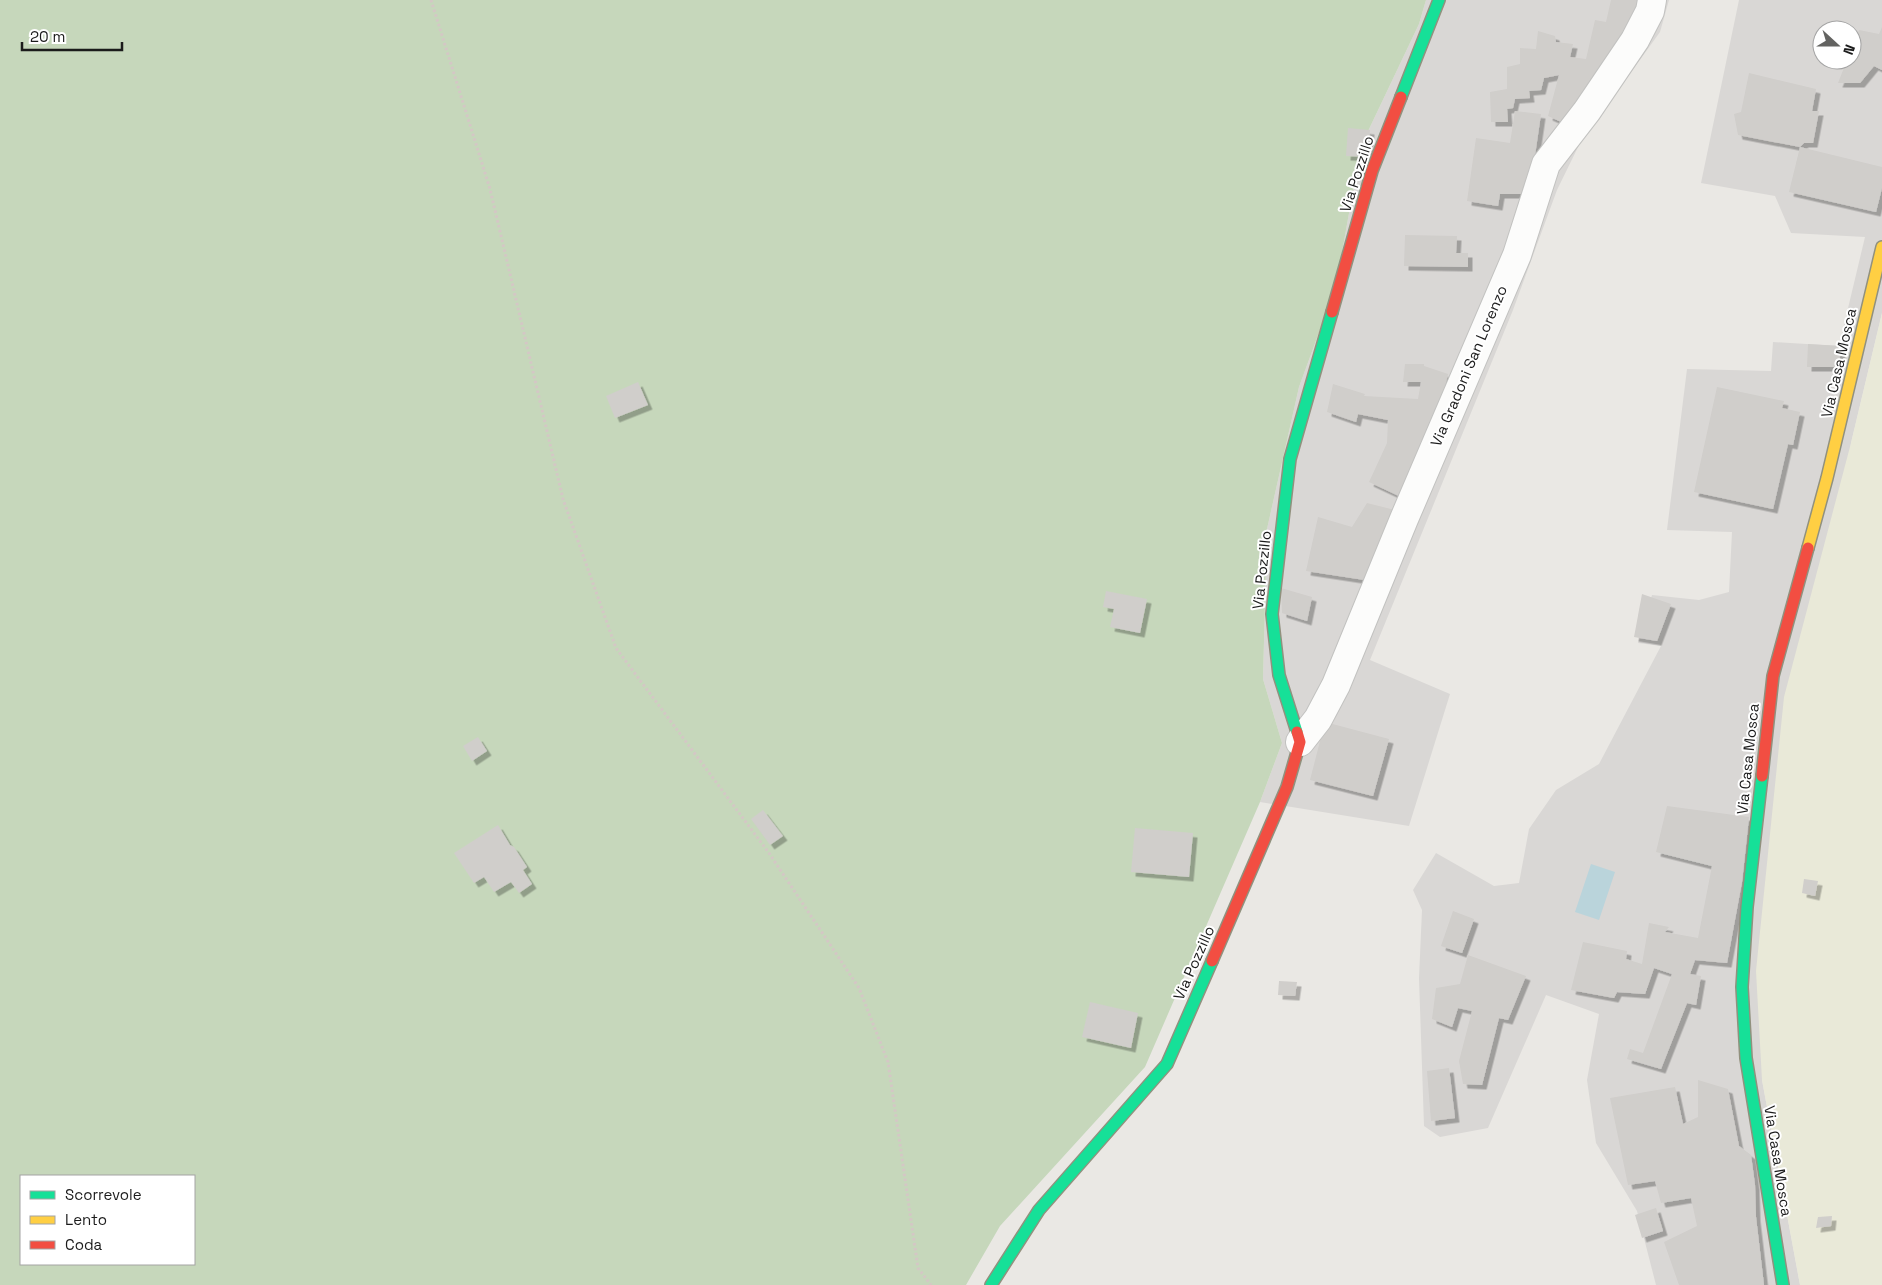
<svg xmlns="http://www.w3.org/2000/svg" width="1882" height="1285" font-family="'Space Grotesk',sans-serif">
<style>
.residential{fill:#d9d7d5;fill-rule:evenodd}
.farmland{fill:#e9e9d8}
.forest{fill:#c6d7bb;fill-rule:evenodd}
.water{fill:#bad4db}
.building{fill:#d0cecb;filter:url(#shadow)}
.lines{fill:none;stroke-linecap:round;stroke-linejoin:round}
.street-casing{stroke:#c2c2c0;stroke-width:30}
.fast-casing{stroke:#91917e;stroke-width:14}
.slow-casing{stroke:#91917e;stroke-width:14}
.jam-casing{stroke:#91917e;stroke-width:14}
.path{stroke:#d4c7c5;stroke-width:3;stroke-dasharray:2.5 2.5;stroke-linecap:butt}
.street{stroke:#fcfcfb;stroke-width:28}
.fast{stroke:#16e098;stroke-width:11}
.slow{stroke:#ffcf43;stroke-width:11}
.jam{stroke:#f24e42;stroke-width:11}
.labels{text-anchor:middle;stroke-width:4;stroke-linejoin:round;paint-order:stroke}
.street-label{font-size:15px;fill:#1b1b1b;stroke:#fff}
</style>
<defs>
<filter id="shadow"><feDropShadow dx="4.5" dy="4.5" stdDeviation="0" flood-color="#0004"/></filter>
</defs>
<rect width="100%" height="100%" fill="#eae8e4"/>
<g class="residential">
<path d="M1426,0H1669L1660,32L1580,143L1557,190L1513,310L1370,660L1450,694L1409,826L1260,802L1282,743L1263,679L1267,529L1299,387L1336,286L1361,146L1419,24Z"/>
<path d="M1739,0H1882V313L1851,443L1762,1080L1800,1285H1656L1637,1211L1596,1143L1587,1080L1599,1014L1546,995L1488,1128L1440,1137L1424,1126L1419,978L1422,910L1413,890L1436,853L1494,886L1519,883L1529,829L1556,790L1599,764L1661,646L1638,643L1652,595L1699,600L1729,592L1732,532L1667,530L1687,369L1771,371L1773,342L1839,346L1865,237L1791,233L1775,196L1701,183ZM1822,30H1852V60H1822Z"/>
</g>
<path class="farmland" d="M1882,313V1285H1800L1762,1080L1756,971L1784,697L1851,443Z"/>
<path class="forest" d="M0,0H1426L1419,24L1361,146L1336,286L1299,387L1267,529L1263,679L1282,743L1260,802L1145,1067L1000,1226L966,1285H0ZM21,1176H194V1264H21Z"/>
<path class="water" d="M1591,864L1615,872L1599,920L1575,912Z"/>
<g class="building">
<path d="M1611,0H1642L1641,11L1568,125L1548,116L1559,75L1544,78L1541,90L1529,91L1530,98L1515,99L1513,108L1507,109L1508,122H1491L1490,92L1507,89V67L1520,64V48L1536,49L1538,31L1555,36L1556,42L1573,44L1570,57L1586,59L1595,20L1606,22Z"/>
<path d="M1882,27V70L1874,66L1860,83H1838L1847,60H1852V47L1859,30L1879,34Z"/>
<path d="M1749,73L1816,89L1812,111H1819L1813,143H1804L1800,147L1738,135L1734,114L1741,112Z"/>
<path d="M1515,111L1541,114L1532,176L1523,194H1500L1498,206L1467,201L1476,138L1510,143Z"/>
<path d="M1348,128L1370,130L1367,157L1346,156Z"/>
<path d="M1800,147L1882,167V188L1876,212L1789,192Z"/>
<path d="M1405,235L1457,236L1456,253H1468V267L1404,266Z"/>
<path d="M1808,344L1842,346L1838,367H1807Z"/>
<path d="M1405,364H1424V366L1448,374L1440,410L1435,409L1424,450L1401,497L1369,482L1387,443L1388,420L1358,414L1356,422L1327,412L1333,384L1365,394L1364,396L1418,399L1421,382H1403Z"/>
<path d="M638,382L648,405L615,418L606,396Z"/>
<path d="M1717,387L1784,401L1782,408L1800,412L1793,445L1788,444L1773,509L1694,492Z"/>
<path d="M1367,503L1395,510L1371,581L1306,571L1318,517L1352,527Z"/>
<path d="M1281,588L1312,597L1307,621L1282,613Z"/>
<path d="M1106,591L1147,599L1140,633L1110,627L1114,609L1103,607Z"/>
<path d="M1642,594L1671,604L1657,641L1634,637Z"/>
<path d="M1325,722L1389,739L1373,796L1310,780Z"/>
<path d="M478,737L487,751L472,761L463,746Z"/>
<path d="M1667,806L1749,817L1742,882L1727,963L1695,960L1690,974L1701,976L1696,1005L1687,1003L1661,1069L1627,1059L1630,1049L1643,1053L1672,974L1654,968L1645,994L1617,992L1614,998L1571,990L1583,942L1627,951L1626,959L1642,964L1649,923L1669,927L1665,932L1698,938L1712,866L1656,852Z"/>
<path d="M763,810L783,836L770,845L751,819Z"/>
<path d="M498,825L510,845L514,847L527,867L523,870L532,884L519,893L511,882L494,892L484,877L474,883L454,853Z"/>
<path d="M1135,828L1193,833L1189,877L1131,872Z"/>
<path d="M1804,879L1818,881L1815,896L1802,893Z"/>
<path d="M1453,911L1474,919L1462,953L1441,946Z"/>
<path d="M1468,955L1526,976L1508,1020L1499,1018L1482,1085L1463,1084L1459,1061L1472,1011L1458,1008L1452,1027L1432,1019L1436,988L1460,984Z"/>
<path d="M1279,981L1297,982L1295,996L1278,995Z"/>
<path d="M1090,1002L1138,1013L1131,1048L1082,1037Z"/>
<path d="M1449,1068L1455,1118L1431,1121L1427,1071Z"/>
<path d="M1698,1080L1728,1089L1739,1146L1751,1155L1755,1185L1756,1217L1764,1285H1679L1664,1242L1697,1226L1691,1198L1661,1203L1655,1181L1628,1185L1610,1098L1675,1087L1683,1124L1698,1117Z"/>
<path d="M1656,1208L1663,1231L1642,1238L1635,1215Z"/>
<path d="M1832,1216L1831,1226L1816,1228L1818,1217Z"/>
</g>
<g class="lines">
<defs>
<path id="street" d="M1300,742L1318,719L1336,685L1404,519L1517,255L1546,164L1587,111L1635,40L1650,11L1652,0"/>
<g id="fast">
<path d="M1401,97L1439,0"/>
<path d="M1297,732L1279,675L1272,614L1290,459L1332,312"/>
<path d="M1762,776L1747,907L1742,987L1746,1058L1783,1285"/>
<path d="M991,1285L1039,1210L1167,1064L1212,961"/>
</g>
<path id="slow" d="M1808,548L1827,478L1882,247"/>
<g id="jam">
<path d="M1332,312L1372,171L1401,97"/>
<path d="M1762,776L1773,676L1808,548"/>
<path d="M1212,961L1287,787L1300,742L1297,732"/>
</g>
</defs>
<use href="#street" class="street-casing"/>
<use href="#fast" class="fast-casing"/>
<use href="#slow" class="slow-casing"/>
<use href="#jam" class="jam-casing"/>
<path class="path" d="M431,0L490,189L563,499L616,648L769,853L859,988L888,1062L918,1268L931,1285"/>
<use href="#street" class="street"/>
<use href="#fast" class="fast"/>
<use href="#slow" class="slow"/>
<use href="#jam" class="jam"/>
</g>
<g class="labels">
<g class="street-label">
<text transform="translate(1357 174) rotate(-72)" y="5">Via Pozzillo</text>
<text transform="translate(1839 363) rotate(-77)" y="5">Via Casa Mosca</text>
<text transform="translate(1469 366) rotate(-67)" y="5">Via Gradoni San Lorenzo</text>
<text transform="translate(1262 570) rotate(-84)" y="5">Via Pozzillo</text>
<text transform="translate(1748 759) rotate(-84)" y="5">Via Casa Mosca</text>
<text transform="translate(1194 963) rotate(-66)" y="5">Via Pozzillo</text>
<text transform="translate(1778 1161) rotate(81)" y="5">Via Casa Mosca</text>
</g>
</g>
<rect x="20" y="1175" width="175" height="90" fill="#ffffff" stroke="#a4a4a4"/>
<rect x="30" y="1191" width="25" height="8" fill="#16e098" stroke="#a4a4a4"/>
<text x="65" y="1200" font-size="15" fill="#1b1b1b">Scorrevole</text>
<rect x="30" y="1216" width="25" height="8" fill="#ffcf43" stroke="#a4a4a4"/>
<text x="65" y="1225" font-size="15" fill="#1b1b1b">Lento</text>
<rect x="30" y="1241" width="25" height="8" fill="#f24e42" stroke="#a4a4a4"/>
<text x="65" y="1250" font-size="15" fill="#1b1b1b">Coda</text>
<g transform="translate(1837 45) rotate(111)"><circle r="24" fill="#ffffff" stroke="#a4a4a4"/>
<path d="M0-4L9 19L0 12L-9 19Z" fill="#636361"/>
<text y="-8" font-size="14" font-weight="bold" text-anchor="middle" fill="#1b1b1b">N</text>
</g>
<path d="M22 42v8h100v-8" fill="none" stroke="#1b1b1b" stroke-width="2.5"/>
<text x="30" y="42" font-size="15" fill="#1b1b1b" stroke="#ffffff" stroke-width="4" paint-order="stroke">20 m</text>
</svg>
